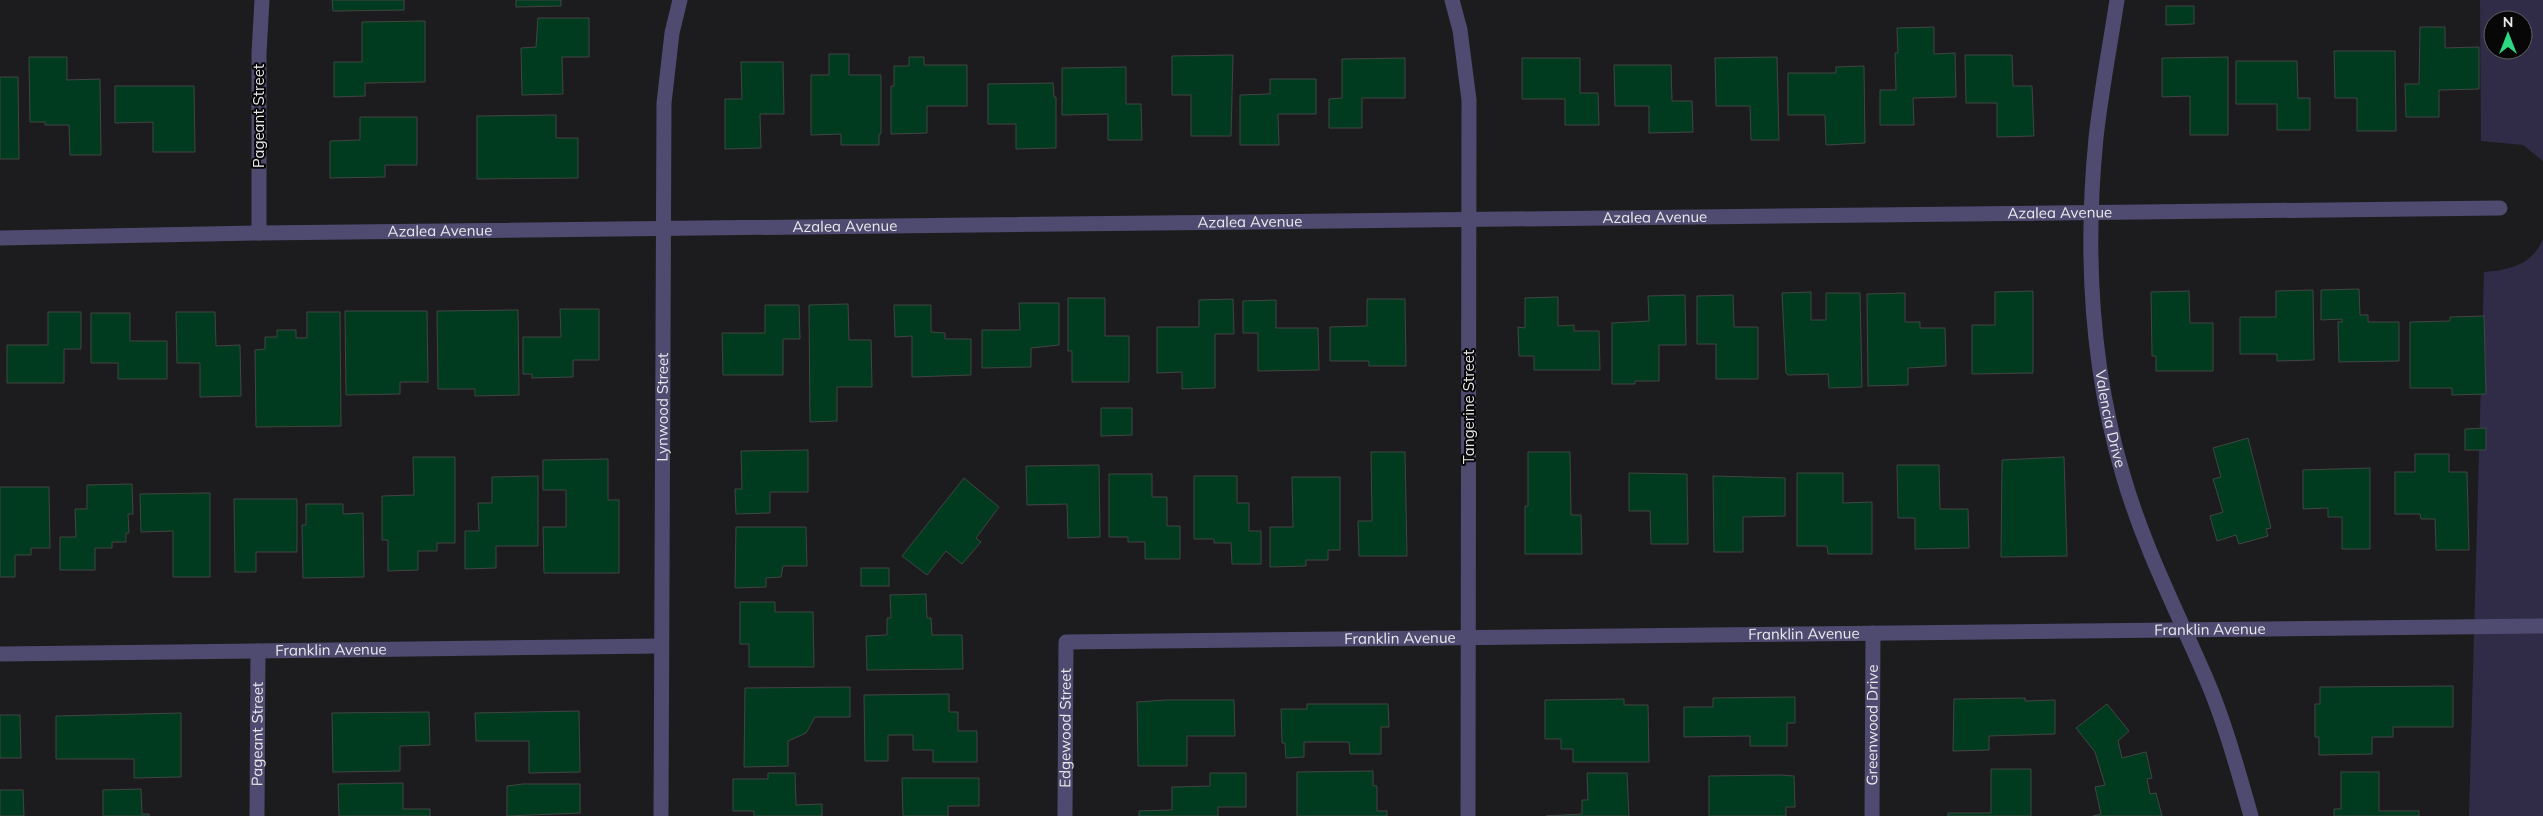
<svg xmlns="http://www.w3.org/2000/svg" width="2543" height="816" font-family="Mulish,sans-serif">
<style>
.green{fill:#302c48;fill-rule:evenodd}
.building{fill:#003b1f;stroke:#424543}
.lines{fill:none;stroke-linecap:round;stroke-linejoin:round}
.minor{stroke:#4f4a70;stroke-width:15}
.labels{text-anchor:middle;stroke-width:4;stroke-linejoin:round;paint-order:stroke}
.street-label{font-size:15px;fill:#e9e9eb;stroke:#070708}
</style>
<rect width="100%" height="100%" fill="#1c1c1e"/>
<g class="green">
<path d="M2480,0H2543V161L2523,145L2481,141ZM2493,20H2523V50H2493Z"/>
<path d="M2543,239V816H2469L2484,272C2510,270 2532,265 2543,239Z"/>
</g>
<g class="building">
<path d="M332,0H404V10L333,11Z"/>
<path d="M516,0H561V6L516,7Z"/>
<path d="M2166,6H2194V24L2166,25Z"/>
<path d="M538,18H589V57H562L563,94L522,95L521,48L536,47Z"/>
<path d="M425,21V82L365,83V96L334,97V62H362V22Z"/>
<path d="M1934,27V54L1955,53L1956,97L1913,98L1914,125H1880V90H1896L1895,53H1898L1897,28Z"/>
<path d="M2420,27H2445V48L2479,47V89L2439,90V117H2406L2405,84H2419Z"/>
<path d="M2334,51H2395L2396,131H2357V98H2335Z"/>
<path d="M829,54H849V75H881V134H879V145H841V134L811,135V75H829Z"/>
<path d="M1233,55L1231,136H1191V95H1172V56Z"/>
<path d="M1965,55H2012L2013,86H2032L2034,136L1997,137V103H1966Z"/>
<path d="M29,57H67V80L100,79L101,155H70L69,125H45V122H30Z"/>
<path d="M909,57H924V65H967V106H927V133L891,134V86H894V66H909Z"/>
<path d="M1777,57L1779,140H1751L1750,106H1716L1715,58Z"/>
<path d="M2228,57V135H2190V96L2162,97V58Z"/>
<path d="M1405,58V98H1362V128H1329V99L1342,98V59Z"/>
<path d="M1522,58H1580V93H1598L1599,125H1565V99H1522Z"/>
<path d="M2236,61H2297L2298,98H2310V130H2277V104H2236Z"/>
<path d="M741,62H783L784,114H760L761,148L725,149V99H742Z"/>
<path d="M1614,65H1671L1672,101H1692L1693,132L1649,133V106H1615Z"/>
<path d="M1864,66L1865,143L1826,145L1825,115H1788V73H1836V67Z"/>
<path d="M1126,67V104H1141L1142,140H1108V114L1062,115V68Z"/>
<path d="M0,77H18L19,159H0Z"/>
<path d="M1270,79H1316V114H1278L1279,145H1240V95L1270,94Z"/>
<path d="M1053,83L1054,97H1056V148L1016,149V124H988V84Z"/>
<path d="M115,86H194L195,152H153V122L115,123Z"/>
<path d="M556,115V138H578V178L477,179V116Z"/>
<path d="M360,117H417V165H385V177L330,178V141L360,140Z"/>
<path d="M2359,289L2360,315H2368V322H2399V361L2339,362L2338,322H2342V319L2321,320V290Z"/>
<path d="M2313,290L2314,360L2277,361V354H2240V317H2276V291Z"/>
<path d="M2033,291V373L1972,374V325H1995V292Z"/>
<path d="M2189,291L2190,323H2213V371H2156V356H2152L2151,292Z"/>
<path d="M1811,292V320H1826V293H1860L1862,387L1829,388L1828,374L1788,375L1786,373L1782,293Z"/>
<path d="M1905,293V322H1920V328H1945L1946,366L1908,368V385L1868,386L1867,294Z"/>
<path d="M1685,295L1686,345H1659V381H1635V384H1612V323L1649,321L1648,296Z"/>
<path d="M1733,295L1734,327H1758V379H1716V344H1697V296Z"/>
<path d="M1558,297V326L1574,325V331H1599L1600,370H1534V356H1519L1518,327L1525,328V298Z"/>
<path d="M1068,298H1105V336H1129V382H1072V351H1068Z"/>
<path d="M1233,299L1234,334H1215V388L1182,389V372L1157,373V327H1199V300Z"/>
<path d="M1367,299H1405L1406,366H1369V361H1330V327L1367,326Z"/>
<path d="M1276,300V328H1318L1319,370L1258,371V333H1243V301Z"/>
<path d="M1019,303H1059V345L1031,348V367L982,368V330H1020Z"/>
<path d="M848,304L849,340H871L872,387H837V421L810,422L809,305Z"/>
<path d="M765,305H799L800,339H783V375H723L722,333H765Z"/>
<path d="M894,305H931V332L945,333V339H971V375L912,377V336L895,337Z"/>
<path d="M560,309H599V360H573V377L532,378V374H523V337H561Z"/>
<path d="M518,310L519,395L475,396V389H438L437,311Z"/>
<path d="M345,311H427L428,382H400V394L346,395Z"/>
<path d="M48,312H81V349H64V383H7V345H48Z"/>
<path d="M176,312H215L216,346L240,345L241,396L200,397V363H177Z"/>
<path d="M307,312H340L341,426L256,427L255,350L265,349V337H277V330H296V338H307Z"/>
<path d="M91,313H130V341H167V379H118V363H91Z"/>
<path d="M2484,316L2486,394L2452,395V388H2410V322L2450,321V317Z"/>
<path d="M1101,408H1132V435L1101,436Z"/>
<path d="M2486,428V450H2465V429Z"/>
<path d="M2248,438L2271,528L2266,529L2268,536L2239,544L2236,535L2217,541L2210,516L2223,512L2213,479L2221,477L2213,448Z"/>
<path d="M808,450V492H770V513L736,514L735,489H742L741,451Z"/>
<path d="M1371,452H1405L1407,556H1359L1358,521H1372Z"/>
<path d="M1528,452H1570L1571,515H1581L1582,554H1525V506H1528Z"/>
<path d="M2415,454H2449V472H2467L2469,550H2436L2435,519H2421L2420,514H2395V472H2415Z"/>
<path d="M413,457H455V543H437V551H418V570L388,571V540H382V496L414,495Z"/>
<path d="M2064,457L2067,556L2001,557L2002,460Z"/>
<path d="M608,459V500H619V573H544L543,527H566V490H543V460Z"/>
<path d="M1099,465L1100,537L1068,538L1067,504L1027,505L1026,466Z"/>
<path d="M1897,465H1939L1940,509H1968L1969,548L1915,549V518H1898Z"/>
<path d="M2370,468V549H2342V517H2328V508L2303,509V470Z"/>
<path d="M1629,473L1687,474L1688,544H1651L1650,511H1629Z"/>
<path d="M1797,473H1843V503L1872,502V554H1828L1827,546H1797Z"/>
<path d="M1109,474H1152V497H1167V526H1180V559H1145V542H1128V537H1109Z"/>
<path d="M538,476V546H496V568L465,569V531H479L478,503H492V477Z"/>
<path d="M1194,476H1237V503H1249V531H1261V564H1232L1231,543H1214V539H1194Z"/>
<path d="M1713,476L1785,478V516L1743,517V552H1714Z"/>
<path d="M1292,477H1340V550H1328V560H1306V566L1270,567V527H1293Z"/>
<path d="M964,478L999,507L976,538L981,542L962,564L946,551L927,575L902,556Z"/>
<path d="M132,484L133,514H128L129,533H126V542H112V548H95V570H60V537H76L75,509H87V485Z"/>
<path d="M0,487H49L50,548H31V555H15V577H0Z"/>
<path d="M210,493V577H173V531L141,532L140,494Z"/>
<path d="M234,499H297V552H256V572H235Z"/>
<path d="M306,504H343V514L363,513L364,577L303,578L302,525H306Z"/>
<path d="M736,527H806L807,566H783L781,577L766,578V587L735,588Z"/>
<rect x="861" y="568" width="28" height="18"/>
<path d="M926,594L927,618H931L932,635H962L963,669L867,670L866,636L887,635V618H891L890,595Z"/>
<path d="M740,602H775V612H813L814,667H749V644H740Z"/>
<path d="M2453,686V727H2393V737H2372V754L2319,755V737H2315V704H2320V687Z"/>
<path d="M850,687V717H815L806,733L788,741V766L744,767L745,688Z"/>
<path d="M949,694V712H958V731H977V762H933V750H913V735H888V761H865L864,695Z"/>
<path d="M1795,697V723H1787V746H1750V736L1684,737V707H1713V698Z"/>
<path d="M2025,698V701L2055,700V734L1989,736V750L1953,751L1954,699Z"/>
<path d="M1624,699V705H1648L1649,762H1573V749H1561V739H1545V700Z"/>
<path d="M1166,700H1234L1235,736H1187V766H1138L1137,702Z"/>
<path d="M1307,704H1388L1389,727H1381V754H1350L1349,742H1304V757L1286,758L1285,743H1282L1281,709H1307Z"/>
<path d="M2107,704L2129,731L2118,741L2122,758L2146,752L2152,778L2147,779L2150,794L2156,793L2162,816H2093L2101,814L2095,787L2105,785L2095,752L2076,728Z"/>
<path d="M579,711L580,772L529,773V741H476L475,713Z"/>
<path d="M429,712L430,745L400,746V771L333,772L332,713Z"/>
<path d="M181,713V777L134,778V759H56V716Z"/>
<path d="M0,715H20L21,758H0Z"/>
<path d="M1991,769H2031V816H1948V813H1991Z"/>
<path d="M1373,771V786H1377V811H1387V816H1297V772Z"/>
<path d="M2341,772H2379V811H2419V816H2334V809H2341Z"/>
<path d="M768,773H795L796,805L822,804V816H754V811H733V779H768Z"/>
<path d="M1210,773H1246V807H1218V816H1139V811L1172,810V787L1210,786Z"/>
<path d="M1587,773H1627L1629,816H1546L1582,814V800H1588Z"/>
<path d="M1780,775L1794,776L1795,807H1786V816H1709V776Z"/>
<path d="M902,778H979V806H948V816H903Z"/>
<path d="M403,783V809H430V816H339L338,784Z"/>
<path d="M523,784H580V813L507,816V786Z"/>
<path d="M141,789L142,814H149V816H103V790Z"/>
<path d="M0,790H23L24,816H0Z"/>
</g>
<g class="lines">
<g class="minor">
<path d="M1452,0L1460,30L1469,100L1468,816"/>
<path id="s1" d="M2117,0C2110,46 2101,92 2096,138C2085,250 2091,367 2123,475C2144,548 2178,613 2208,683C2226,726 2238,771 2251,816"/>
<path d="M259,233V53L262,0"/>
<path id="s2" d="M0,238L259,233L2500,208"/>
<path id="s3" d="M0,654L661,646"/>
<path id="s4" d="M257,816L258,651"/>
<path id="s5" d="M661,816L664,103L672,33L680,0"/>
<path id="s6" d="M1065,816L1066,642L2543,626"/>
<path id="s7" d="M1872,816L1873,633"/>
</g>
</g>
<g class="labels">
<g class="street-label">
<text transform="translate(259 116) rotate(-90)" y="5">Pageant Street</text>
<text dy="5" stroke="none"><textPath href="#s2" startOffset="2060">Azalea Avenue</textPath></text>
<text dy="5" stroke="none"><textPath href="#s2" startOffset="1655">Azalea Avenue</textPath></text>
<text dy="5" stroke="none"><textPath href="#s2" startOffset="1250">Azalea Avenue</textPath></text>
<text dy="5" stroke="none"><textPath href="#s2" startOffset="845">Azalea Avenue</textPath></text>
<text dy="5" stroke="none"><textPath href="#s2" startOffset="440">Azalea Avenue</textPath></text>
<text dy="5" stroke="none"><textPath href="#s5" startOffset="409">Lynwood Street</textPath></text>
<text transform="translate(1469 407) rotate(-90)" y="5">Tangerine Street</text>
<text dy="5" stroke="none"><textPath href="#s1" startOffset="422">Valencia Drive</textPath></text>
<text dy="5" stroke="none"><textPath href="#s6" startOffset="1318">Franklin Avenue</textPath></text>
<text dy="5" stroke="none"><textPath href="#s6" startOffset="912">Franklin Avenue</textPath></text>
<text dy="5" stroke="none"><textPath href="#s6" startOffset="508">Franklin Avenue</textPath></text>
<text dy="5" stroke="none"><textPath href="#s3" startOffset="331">Franklin Avenue</textPath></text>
<text dy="5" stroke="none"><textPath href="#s7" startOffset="91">Greenwood Drive</textPath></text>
<text dy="5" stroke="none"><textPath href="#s6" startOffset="88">Edgewood Street</textPath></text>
<text dy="5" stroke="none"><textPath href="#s4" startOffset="82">Pageant Street</textPath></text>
</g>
</g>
<g transform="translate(2508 35)"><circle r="24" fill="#070708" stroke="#616163"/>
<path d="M0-4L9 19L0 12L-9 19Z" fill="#2ed883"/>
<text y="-8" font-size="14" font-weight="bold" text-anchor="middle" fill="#e9e9eb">N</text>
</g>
</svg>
